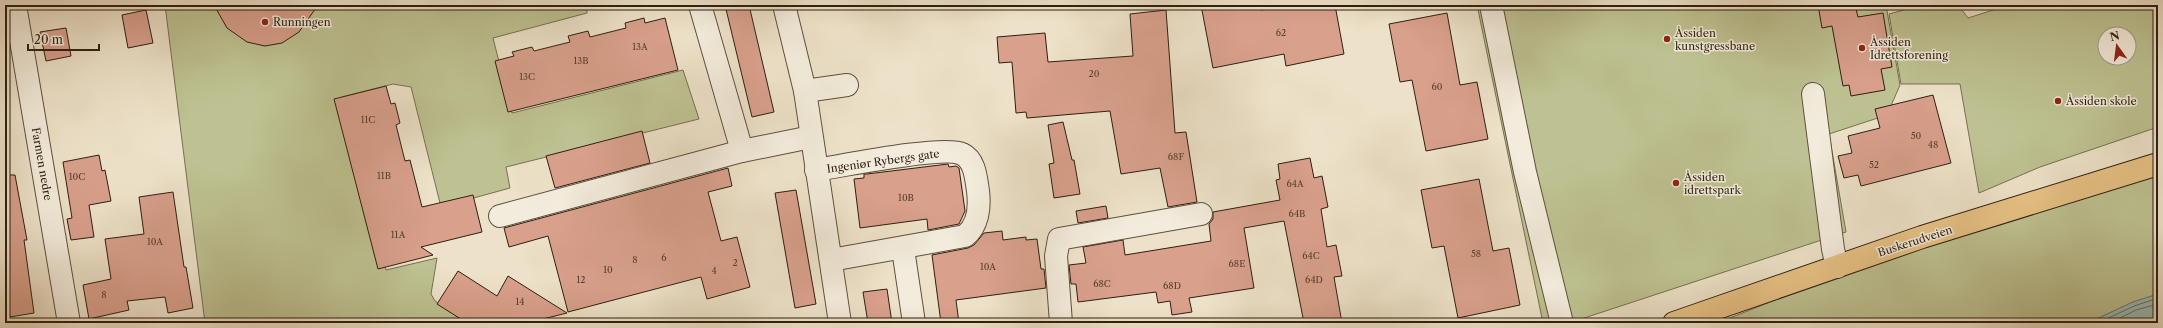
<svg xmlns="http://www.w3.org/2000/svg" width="2163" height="328" font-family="'Libre Caslon Text',serif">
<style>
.green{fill:#bec292;stroke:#767051;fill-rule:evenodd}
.water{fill:#99bdb9;stroke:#6e7e75}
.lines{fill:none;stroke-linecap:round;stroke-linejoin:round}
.shore{stroke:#646e64;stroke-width:1}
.building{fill:#d9a08c;stroke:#2e1f10}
.minor-casing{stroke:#5e503e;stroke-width:24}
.major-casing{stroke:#2e1f10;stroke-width:24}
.minor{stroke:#f3ecdc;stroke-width:22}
.major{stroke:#e6c184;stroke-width:22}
.poi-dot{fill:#8f2418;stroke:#f3ecdc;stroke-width:1.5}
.labels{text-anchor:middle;stroke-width:3;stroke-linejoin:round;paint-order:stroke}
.number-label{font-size:9px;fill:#593f2f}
.poi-label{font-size:11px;fill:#2e1f10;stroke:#f3ecdc;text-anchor:start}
.street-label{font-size:11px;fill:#2e1f10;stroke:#f3ecdc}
</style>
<rect width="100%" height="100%" fill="#ede2c9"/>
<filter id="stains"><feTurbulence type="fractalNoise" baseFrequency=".005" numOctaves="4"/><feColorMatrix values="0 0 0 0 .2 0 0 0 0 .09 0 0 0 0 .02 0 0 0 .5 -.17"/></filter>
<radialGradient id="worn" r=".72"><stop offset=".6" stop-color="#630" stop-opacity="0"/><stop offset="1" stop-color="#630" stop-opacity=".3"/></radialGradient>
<g class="green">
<path d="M165,5H587V13L493,38L512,113L683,70L699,119L506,167L510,188L441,207L411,87L393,84L342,97L386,270L437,258L431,294L435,301L466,323H205Z"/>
<path d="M1477,5H1886L1900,85L1887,115L1829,134L1846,232L1569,323H1543Z"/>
<path d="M1922,5H1958L1968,18L2009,5H2158V127L2040,167L1979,193L1960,84H1901L1889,14ZM2105,34H2129V58H2105Z"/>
<path d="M2158,172V294L2133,302L2088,323H1717L1844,273Z"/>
</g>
<path class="water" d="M2158,294V323H2088L2133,302Z"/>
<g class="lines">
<g class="shore">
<path d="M2098,323L2134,306L2158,298"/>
<path d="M2110,323L2136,310L2158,304"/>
</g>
</g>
<g class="building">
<path d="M214,5H318L299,32L282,43L265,46L247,42L227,28Z"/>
<path d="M725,5H749L774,112L752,117Z"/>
<path d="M1201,5H1260L1261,10L1289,5H1335L1344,54L1286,66L1284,54L1213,68Z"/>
<path d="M1818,5H1855L1858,17L1883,13L1892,67L1881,69L1885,90L1851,96L1849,85L1843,86L1832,26L1822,28Z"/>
<path d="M146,10L153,43L128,48L122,15Z"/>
<path d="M1166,10L1175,133L1186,132L1197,202L1168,207L1160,168L1121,174L1110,111L1027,118L1026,112L1016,113L1012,62L999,63L997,37L1045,33L1048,62L1133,56L1130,14Z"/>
<path d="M1447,13L1460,85L1477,82L1488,139L1426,151L1412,80L1400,82L1389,24Z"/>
<path d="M644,18L645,23L665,18L678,70L508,112L495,61L514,56L512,52L532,47L534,51L570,42L568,36L588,31L590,37L626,28L625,23Z"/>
<path d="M66,28L71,56L46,61L40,32Z"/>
<path d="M386,86L391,104L395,103L400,123L396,125L405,161L410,160L422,207L473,195L482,232L421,247L433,255L378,269L334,99Z"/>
<path d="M1933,95L1951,163L1861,186L1858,175L1844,178L1838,156L1852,153L1848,136L1880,128L1875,109Z"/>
<path d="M1063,122L1072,160H1074L1080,194L1054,198L1049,164L1054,163L1048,125Z"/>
<path d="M642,131L650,163L555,188L546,156Z"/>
<path d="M99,155L102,171L105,170L111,201L89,205L94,237L71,240L67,219L72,218L63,162Z"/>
<path d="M1310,158L1314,178L1322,176L1328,207L1321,209L1327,247L1336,245L1342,276L1334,277L1342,323H1304L1284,221L1244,228L1254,288L1189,298L1192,312L1172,315L1170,301L1158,303L1156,292L1078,302L1076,284H1071L1069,265L1086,263L1083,247L1123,240L1125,255L1211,241L1209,224L1213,219V212L1280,200L1276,180L1280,179L1278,164Z"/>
<path d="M948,164L949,167L956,166L959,168L965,211L959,224L928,230L927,219L860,228L854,179L864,178V174H867Z"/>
<path d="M728,168L732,186L708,192L721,241L737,237L750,287L707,299L701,277L568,312L548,236L509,247L504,228Z"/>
<path d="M5,175H15L27,240H24L34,313L10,317L5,284Z"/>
<path d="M1479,179L1493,251L1509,248L1520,305L1458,318L1444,246L1432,248L1421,190Z"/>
<path d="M796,190L816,304L795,308L775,193Z"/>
<path d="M173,192L184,267H186L193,308L168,313L165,297L127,301L129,310L89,319L83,285L111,279L105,239L144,234L139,197Z"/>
<path d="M1106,206L1108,218L1078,223L1076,211Z"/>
<path d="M1002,231L1003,240L1026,237V240L1037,239L1041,269H1044L1046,288L956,300L959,323H941L932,255L968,248L974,245L984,233Z"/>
<path d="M458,271L497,296L508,276L567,313L527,323H467L437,304Z"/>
<path d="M887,289L892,323H868L863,292Z"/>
</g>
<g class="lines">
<defs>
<g id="minor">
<path d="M15,5L69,323"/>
<path d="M700,5L742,151L811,137"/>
<path d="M784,5L805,91L840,323"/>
<path d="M1491,5L1525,172L1562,323"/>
<path d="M805,91L847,85"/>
<path d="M1813,94L1833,249L1837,267"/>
<path d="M816,170C842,166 944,145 962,154C975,160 976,178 978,191C980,207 978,226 965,236L831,260"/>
<path d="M500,216L742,151"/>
<path d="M903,249L914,323"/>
<path d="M1061,323L1056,256L1059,239L1201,214"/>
</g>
<path id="major" d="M1674,323L1922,237L2158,164"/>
</defs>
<use href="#minor" class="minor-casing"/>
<use href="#major" class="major-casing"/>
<use href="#minor" class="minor"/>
<use href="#major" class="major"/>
</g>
<g class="poi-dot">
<circle cx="265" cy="22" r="4"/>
<circle cx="1667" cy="39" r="4"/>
<circle cx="1862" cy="48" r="4"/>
<circle cx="2058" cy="101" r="4"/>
<circle cx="1676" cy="183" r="4"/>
</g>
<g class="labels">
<g class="number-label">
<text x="1281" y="36">62</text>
<text x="640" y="50">13A</text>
<text x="581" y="64">13B</text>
<text x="1094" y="77">20</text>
<text x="527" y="80">13C</text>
<text x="1437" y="90">60</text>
<text x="368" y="123">11C</text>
<text x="1916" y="139">50</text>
<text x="1933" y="148">48</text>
<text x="1176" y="160">68F</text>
<text x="1874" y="168">52</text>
<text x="384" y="179">11B</text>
<text x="77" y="180">10C</text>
<text x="1295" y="187">64A</text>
<text x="906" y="201">10B</text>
<text x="1297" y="217">64B</text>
<text x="398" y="238">11A</text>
<text x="155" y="245">10A</text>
<text x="1476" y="257">58</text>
<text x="1311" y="259">64C</text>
<text x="664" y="261">6</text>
<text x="635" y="263">8</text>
<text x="735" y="266">2</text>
<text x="1237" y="267">68E</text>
<text x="988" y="270">10A</text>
<text x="608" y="273">10</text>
<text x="714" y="274">4</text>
<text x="581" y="283">12</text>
<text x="1314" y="283">64D</text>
<text x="1102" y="287">68C</text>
<text x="1172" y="289">68D</text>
<text x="104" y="298">8</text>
<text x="520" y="305">14</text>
</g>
<g class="poi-label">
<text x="273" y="26">Runningen</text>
<text x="1675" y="37">Åssiden<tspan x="1675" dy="13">kunstgressbane</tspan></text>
<text x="1870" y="46">Åssiden<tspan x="1870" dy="13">Idrettsforening</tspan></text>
<text x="2066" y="105">Åssiden skole</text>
<text x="1684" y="181">Åssiden<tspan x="1684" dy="13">idrettspark</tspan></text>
</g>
<g class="street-label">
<text transform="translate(883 161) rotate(-8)" y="4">Ingeniør Rybergs gate</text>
<text transform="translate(42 164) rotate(80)" y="4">Farmen nedre</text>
<text transform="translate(1915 241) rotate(-18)" y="4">Buskerudveien</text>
</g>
</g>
<rect width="2163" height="328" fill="none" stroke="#ede2c9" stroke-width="20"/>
<rect x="6" y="6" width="2151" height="316" fill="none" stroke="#2e1f10" stroke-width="2"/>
<rect x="10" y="10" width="2143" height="308" fill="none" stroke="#2e1f10"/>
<g transform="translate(2117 46) rotate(346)"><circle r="19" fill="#f3ecdc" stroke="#a49a8a"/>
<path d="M0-3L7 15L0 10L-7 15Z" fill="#8f2418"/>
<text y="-6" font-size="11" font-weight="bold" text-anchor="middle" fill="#2e1f10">N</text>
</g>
<path d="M28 44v6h71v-6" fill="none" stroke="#2e1f10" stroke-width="2"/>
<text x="34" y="44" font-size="12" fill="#2e1f10" stroke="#f3ecdc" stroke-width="3" paint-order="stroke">20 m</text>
<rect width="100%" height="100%" filter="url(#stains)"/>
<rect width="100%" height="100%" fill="url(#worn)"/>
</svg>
